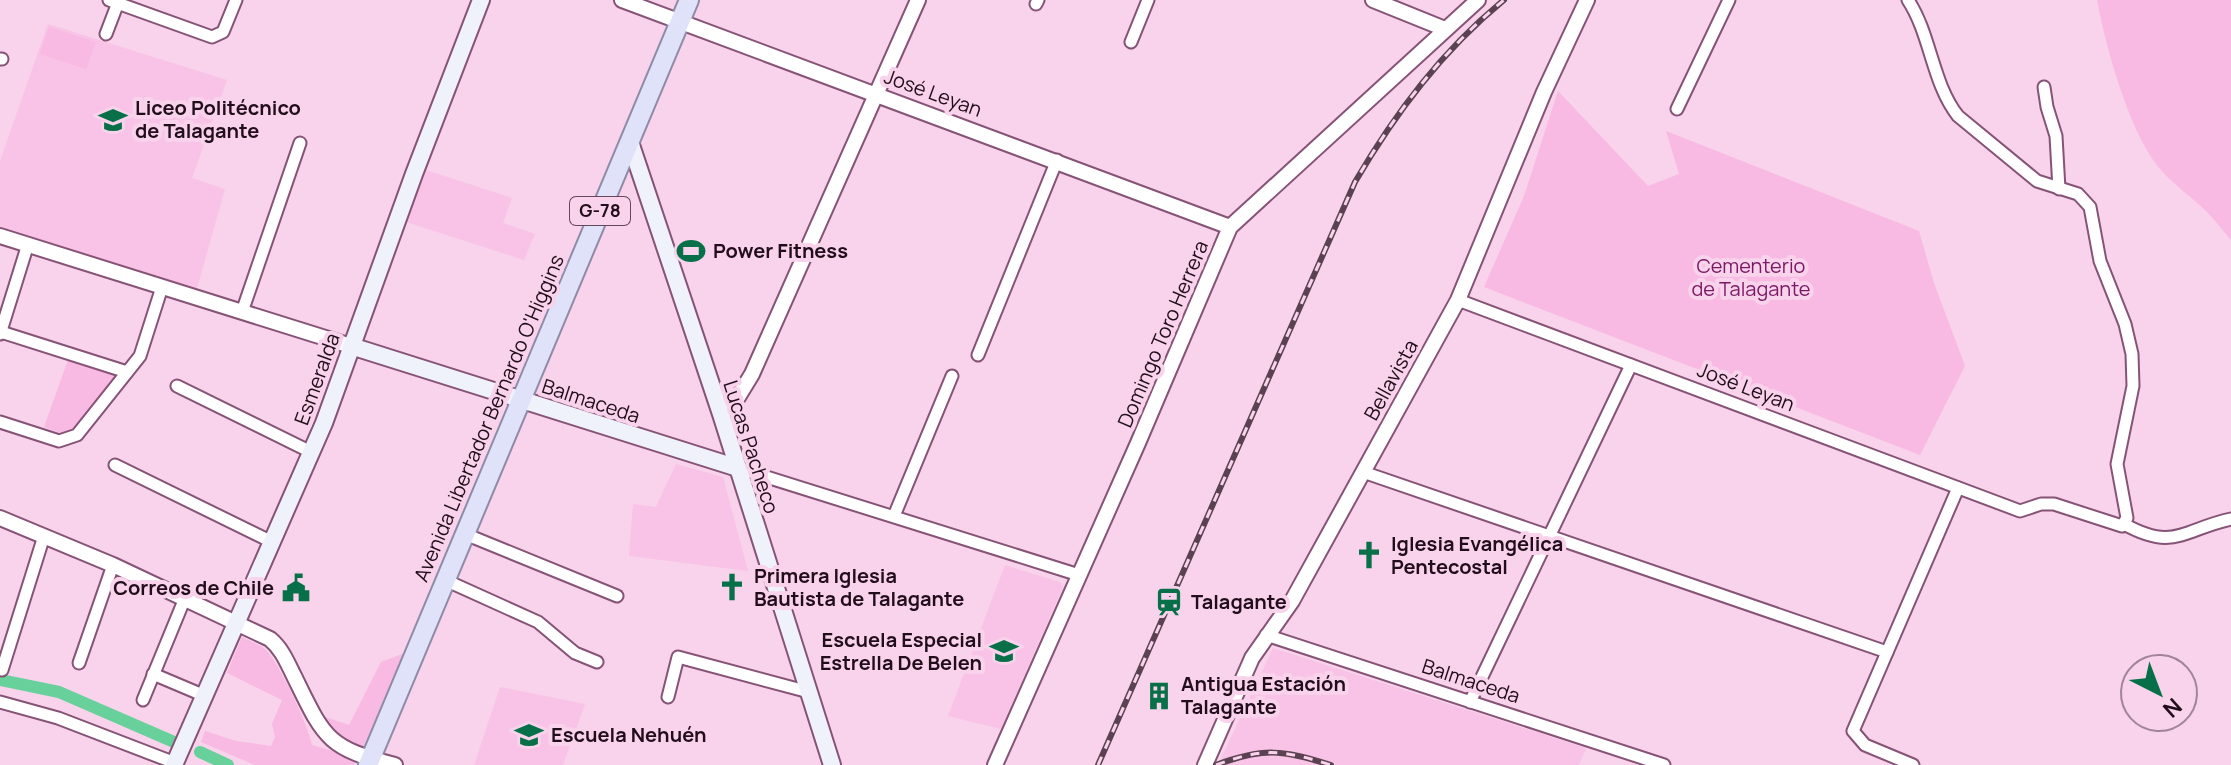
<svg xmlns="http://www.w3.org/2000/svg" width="2231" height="765" font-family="Manrope,sans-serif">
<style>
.built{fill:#f8c3e6}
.green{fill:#f8b9e3}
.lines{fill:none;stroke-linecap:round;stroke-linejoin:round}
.canal{stroke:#68d09b;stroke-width:12}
.minor-casing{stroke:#865376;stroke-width:15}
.tertiary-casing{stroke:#865376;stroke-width:18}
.secondary-casing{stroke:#865376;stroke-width:20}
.primary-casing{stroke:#8f8ba7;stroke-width:22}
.minor{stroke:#fff;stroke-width:11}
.tertiary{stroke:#fff;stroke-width:14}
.secondary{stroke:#eff1fb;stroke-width:16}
.primary{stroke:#dfe2f8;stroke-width:18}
.rail-casing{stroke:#5b4253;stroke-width:6}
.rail{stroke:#f8d3eb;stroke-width:3;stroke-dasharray:9;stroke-linecap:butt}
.labels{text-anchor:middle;stroke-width:8;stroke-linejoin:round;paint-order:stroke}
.shield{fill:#f8d3eb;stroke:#624859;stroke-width:2}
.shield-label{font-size:18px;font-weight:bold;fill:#210d1b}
.street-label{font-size:20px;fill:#210d1b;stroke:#f8d3eb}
.poi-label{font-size:20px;font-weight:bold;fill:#210d1b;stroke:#f8d3eb;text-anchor:start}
.park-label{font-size:20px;fill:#7b1864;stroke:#f8d3eb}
</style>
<rect width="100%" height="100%" fill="#f8d3eb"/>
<g class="built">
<path d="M48,24L227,80L192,178L225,189L197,288L0,228V161Z"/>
<path d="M426,170L512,198L503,223L535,234L524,260L406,222Z"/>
<path d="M676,464L723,477L748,571L629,556L633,504L656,507Z"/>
<path d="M1005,565L1060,582L1063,587L1001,729L948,716Z"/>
<path d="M1273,648L1586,748L1579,765H1218Z"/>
<path d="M500,687L585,704L563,765H474Z"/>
</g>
<g class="green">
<path d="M2097,0H2231V240C2223,231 2216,221 2207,212C2193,198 2175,186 2162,171C2130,136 2106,47 2097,0Z"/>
<path d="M49,27L96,42L86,69L40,54Z"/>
<path d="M1558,91L1648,186L1679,174L1666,131L1919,231L1934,283L1965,366L1920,455L1484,287L1524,196Z"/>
<path d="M68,360L120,376L71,433H60L44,427Z"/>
<path d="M242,637C249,641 259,644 265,649C279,662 309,727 312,745L357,758L354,765H255L201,742L205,731L236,741L271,746L275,737L272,724L282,700L227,673Z"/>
<path d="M405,653L364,746L360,748L346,743L316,714L349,725L381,662Z"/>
</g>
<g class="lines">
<g class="canal">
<path d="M0,680L59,692L174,742"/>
<path d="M200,752L228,765"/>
</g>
<defs>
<g id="minor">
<path d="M109,0L212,37L223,32L236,0"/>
<path d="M1036,4L1038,0"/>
<path d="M106,34L119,0"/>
<path d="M1131,42L1148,0"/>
<path d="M0,59H2"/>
<path d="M2044,87L2047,107L2056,136L2059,189"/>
<path d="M1677,109L1729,0"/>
<path d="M1458,300L2020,511L2041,504H2054L2122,526L2127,518L2117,464L2133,386L2132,354L2125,324L2100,261L2090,207L2078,194L2037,181L1958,116C1932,83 1931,35 1908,0"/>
<path d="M242,312L300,143"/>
<path d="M1,332L127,372"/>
<path d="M0,334L28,244"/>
<path d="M978,355L1057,160"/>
<path d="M177,386L311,452"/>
<path d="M0,422L59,441L77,435L140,356L162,287"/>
<path d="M115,465L272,542"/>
<path d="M738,468L1079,575"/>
<path d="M1363,472L1887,652"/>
<path d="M894,516L952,376"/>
<path d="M2124,524C2174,552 2184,529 2231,519"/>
<path d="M465,534L617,596"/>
<path d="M445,580L538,622L575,653L597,662"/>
<path d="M1266,635L1664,765"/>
<path d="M79,663L113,565"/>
<path d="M2,670L44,536"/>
<path d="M153,674L205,696"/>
<path d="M668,697L678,657L809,692"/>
<path d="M143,700L185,598"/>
<path d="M0,702L58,718L175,763"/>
<path d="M1470,702L1631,365"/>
<path d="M1913,765L1865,745L1853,731L1958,488"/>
</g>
<g id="tertiary">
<path d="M622,0L1230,227"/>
<path d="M1373,0L1445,29"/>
<path d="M0,236L351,346"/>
<path d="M721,414L738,397L752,374L918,0"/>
<path d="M0,518L113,565L270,639C282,649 287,662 294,676C324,737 326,748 395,765"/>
<path d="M995,765L1138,443L1230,227L1478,0"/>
<path d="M1205,765L1252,658L1292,601L1458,300L1544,92L1587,0"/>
</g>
<g id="secondary">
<path d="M630,142L721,414L832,765"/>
<path d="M351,346L738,468"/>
<path d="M174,765L324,423L414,174L481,0"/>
</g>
<path id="primary" d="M368,765L689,0"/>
</defs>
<use href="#minor" class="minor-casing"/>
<use href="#tertiary" class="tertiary-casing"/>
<use href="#secondary" class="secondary-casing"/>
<use href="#primary" class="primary-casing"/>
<use href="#minor" class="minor"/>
<use href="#tertiary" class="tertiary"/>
<use href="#secondary" class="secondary"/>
<use href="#primary" class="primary"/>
<defs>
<g id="rail">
<path d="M1098,765L1355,182C1396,112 1442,51 1504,0"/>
<path d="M1216,765C1264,747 1283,750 1331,765"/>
</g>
</defs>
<use href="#rail" class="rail-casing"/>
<use href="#rail" class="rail"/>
</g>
<defs>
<symbol id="school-bare" viewBox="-9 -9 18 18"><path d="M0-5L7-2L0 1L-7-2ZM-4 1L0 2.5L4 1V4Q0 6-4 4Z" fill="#077048" stroke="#f8d3eb" stroke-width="2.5" paint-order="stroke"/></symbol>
<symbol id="stadium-bare" viewBox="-9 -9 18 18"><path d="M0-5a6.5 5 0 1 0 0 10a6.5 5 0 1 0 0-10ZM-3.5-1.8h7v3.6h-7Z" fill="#077048" stroke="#f8d3eb" stroke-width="2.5" paint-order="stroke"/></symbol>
<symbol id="church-bare" viewBox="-9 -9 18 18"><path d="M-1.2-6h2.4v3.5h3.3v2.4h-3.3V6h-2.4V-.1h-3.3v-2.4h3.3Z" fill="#077048" stroke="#f8d3eb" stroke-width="2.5" paint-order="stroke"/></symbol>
<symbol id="civic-bare" viewBox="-9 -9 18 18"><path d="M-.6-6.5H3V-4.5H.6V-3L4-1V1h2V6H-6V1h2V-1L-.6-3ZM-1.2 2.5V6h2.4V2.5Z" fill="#077048" stroke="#f8d3eb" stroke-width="2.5" paint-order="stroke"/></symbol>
<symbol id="station-bare" viewBox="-9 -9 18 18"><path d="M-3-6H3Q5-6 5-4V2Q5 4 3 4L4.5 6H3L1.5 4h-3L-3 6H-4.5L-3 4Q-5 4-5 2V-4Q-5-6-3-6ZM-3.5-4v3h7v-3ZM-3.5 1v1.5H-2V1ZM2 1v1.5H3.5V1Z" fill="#077048" stroke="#f8d3eb" stroke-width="2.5" paint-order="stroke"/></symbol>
<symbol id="building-bare" viewBox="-9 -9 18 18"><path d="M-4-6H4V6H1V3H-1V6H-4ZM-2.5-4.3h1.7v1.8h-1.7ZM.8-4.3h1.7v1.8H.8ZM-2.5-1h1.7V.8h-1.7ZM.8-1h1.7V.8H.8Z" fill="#077048" stroke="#f8d3eb" stroke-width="2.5" paint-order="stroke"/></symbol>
</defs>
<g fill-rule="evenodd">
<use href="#school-bare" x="93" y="100" width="40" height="40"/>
<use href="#stadium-bare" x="671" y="231" width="40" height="40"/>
<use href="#church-bare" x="1349" y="535" width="40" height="40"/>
<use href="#church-bare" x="712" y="567" width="40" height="40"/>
<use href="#civic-bare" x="276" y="568" width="40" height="40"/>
<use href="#station-bare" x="1149" y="582" width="40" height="40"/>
<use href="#school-bare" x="984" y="631" width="40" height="40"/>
<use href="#building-bare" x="1139" y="676" width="40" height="40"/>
<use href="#school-bare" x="509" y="715" width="40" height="40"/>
</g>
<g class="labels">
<rect class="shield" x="570" y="197" width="60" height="28" rx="6"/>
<g class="shield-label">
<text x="600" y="217">G-78</text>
</g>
<g class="street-label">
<text transform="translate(933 93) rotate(20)" y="7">José Leyan</text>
<text transform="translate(1163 334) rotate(-67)" y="7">Domingo Toro Herrera</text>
<text transform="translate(317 379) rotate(-70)" y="7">Esmeralda</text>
<text transform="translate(1391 380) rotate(-61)" y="7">Bellavista</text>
<text transform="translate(1746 387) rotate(21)" y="7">José Leyan</text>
<text transform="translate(591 401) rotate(18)" y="7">Balmaceda</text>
<text transform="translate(489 418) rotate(-67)" y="7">Avenida Libertador Bernardo O'Higgins</text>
<text transform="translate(751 447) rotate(72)" y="7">Lucas Pacheco</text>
<text transform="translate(1471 681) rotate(18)" y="7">Balmaceda</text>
</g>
<g class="poi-label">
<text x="135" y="115">Liceo Politécnico<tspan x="135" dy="23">de Talagante</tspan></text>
<text x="713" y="258">Power Fitness</text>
<text x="1391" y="551">Iglesia Evangélica<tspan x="1391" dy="23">Pentecostal</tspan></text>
<text x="754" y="583">Primera Iglesia<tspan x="754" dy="23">Bautista de Talagante</tspan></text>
<text x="274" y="595" text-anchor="end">Correos de Chile</text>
<text x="1191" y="609">Talagante</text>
<text x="982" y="647" text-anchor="end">Escuela Especial<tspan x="982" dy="23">Estrella De Belen</tspan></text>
<text x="1181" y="691">Antigua Estación<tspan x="1181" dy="23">Talagante</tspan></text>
<text x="551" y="742">Escuela Nehuén</text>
</g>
<g class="park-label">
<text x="1751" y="273">Cementerio<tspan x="1751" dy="23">de Talagante</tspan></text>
</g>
</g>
<g transform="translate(2159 693) rotate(138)"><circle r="38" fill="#f8d3eb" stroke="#a28498" stroke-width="2"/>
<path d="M0-6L14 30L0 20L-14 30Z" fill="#077048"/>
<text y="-12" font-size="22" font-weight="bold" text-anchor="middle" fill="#210d1b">N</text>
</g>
</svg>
